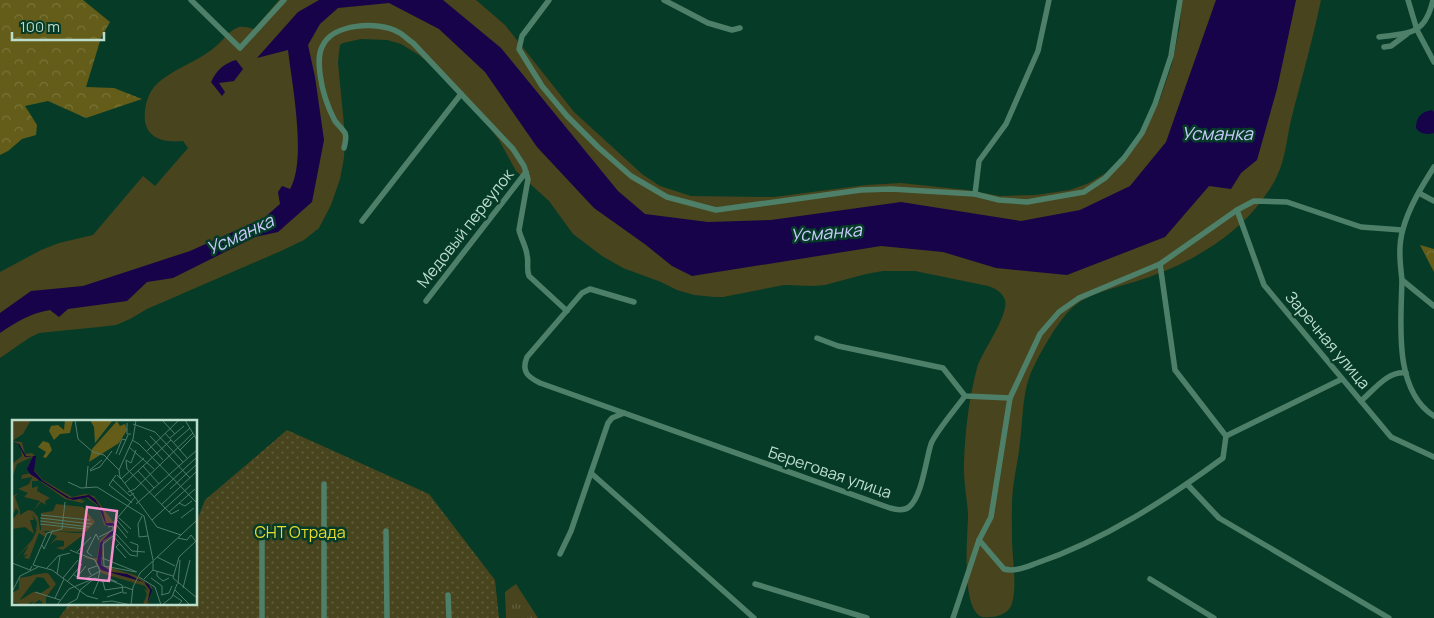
<svg xmlns="http://www.w3.org/2000/svg" width="1434" height="618" font-family="Manrope,sans-serif">
<style>
.grass{fill:url(#grass-tufts)}
.forest{fill:url(#forest-crowns)}
.park{fill:#48441d}
.garden{fill:url(#garden-dots)}
.water{fill:#160349}
.lines{fill:none;stroke-linecap:round;stroke-linejoin:round}
.minor{stroke:#4e8069;stroke-width:5.5}
.labels{text-anchor:middle;stroke-width:5;stroke-linejoin:round;paint-order:stroke}
.street-label{font-size:16px;fill:#bcdccc;stroke:#063b28}
.park-label{font-size:16px;fill:#eada2d;stroke:#063b28}
.water-label{font-size:18px;font-style:italic;fill:#c8cafc;stroke:#063b28}
.inset-road{fill:none;stroke:#4f7b6a;stroke-width:1}
.view{fill:#f790cf;fill-opacity:0.15;stroke:#f790cf;stroke-width:2.5}
.inset-edge{fill:none;stroke:#bcdccc;stroke-width:2.5}
</style>
<defs>
<pattern id="grass-tufts" width="24" height="20" patternUnits="userSpaceOnUse" patternTransform="scale(1.25)"><rect width="24" height="20" fill="#48441d"/><path d="M3 7l-1-3M5 7V3M7 7l1-3M15 17l-1-3M17 17v-4M19 17l1-3" fill="none" stroke="#605e3d"/></pattern>
<pattern id="forest-crowns" width="20" height="18" patternUnits="userSpaceOnUse" patternTransform="scale(1.25)"><rect width="20" height="18" fill="#645d19"/><path d="M2 6a3 3 0 1 1 6 0M12 15a3 3 0 1 1 6 0" fill="none" stroke="#787439"/></pattern>
<pattern id="garden-dots" width="8" height="8" patternUnits="userSpaceOnUse" patternTransform="scale(1.25)"><rect width="8" height="8" fill="#48441d"/><path d="M2 2h.1M6 6h.1" fill="none" stroke="#605e3d" stroke-width="1.8" stroke-linecap="round"/></pattern>
</defs>
<rect width="100%" height="100%" fill="#063b28"/>
<path class="grass" d="M516,584L538,618H506L505,592Z"/>
<g class="forest">
<path d="M0,0H83L110,22L101,38L86,87L114,88L142,99L86,118L48,101L25,106L37,125L36,135L22,139L8,151L0,155Z"/>
<path d="M1420,245L1434,249V272Z"/>
</g>
<path class="park" d="M279,0H476L505,25L574,112L642,174L660,186L691,196L774,197L866,185L901,183L967,190L1000,196L1036,195L1070,190L1089,183L1116,167L1150,120L1160,99L1172,64L1180,25L1181,0H1321C1313,39 1302,77 1292,116C1287,135 1286,158 1277,176C1273,185 1267,193 1262,200C1235,238 1183,267 1140,280C1118,288 1091,291 1072,308C1057,322 1038,356 1030,375C1022,396 1023,420 1020,442C1019,455 1016,468 1014,481C1011,500 1012,519 1012,538C1012,556 1018,590 1011,606C1006,616 993,618 982,617C960,609 968,534 968,514C967,497 963,480 964,463C965,431 969,398 977,368C982,351 1009,316 1005,300C1003,293 995,288 988,286L915,271H883L866,274L825,285L813,286L784,285L723,297H714L694,295L677,290L661,282L623,268L602,256L573,234L549,201L516,171L499,140L489,127L432,66L419,55L401,44L387,40L361,39L343,43L340,45L339,52L338,63L345,135L344,158L340,179L331,205L319,228L304,240L281,251L147,309L130,319L116,325L99,327L39,333L29,338L0,358V272L41,250L59,243L93,235L143,176L155,186L188,148L183,141C161,143 142,137 145,111C146,102 148,95 154,87C169,70 198,62 215,47C223,41 229,30 239,27C243,26 250,28 254,29Z"/>
<path class="garden" d="M287,430L429,494L495,580L499,618H59L69,604H196V523L205,500Z"/>
<g class="water">
<path d="M319,0H443L501,48L618,191L645,214L708,222L771,220L901,202L1021,221L1080,210L1130,186L1166,142L1216,0H1296L1277,89L1257,160L1241,173L1231,189L1209,186L1165,237L1067,275L996,268L943,252L881,246L692,276L672,266L646,245L594,208L537,147L485,72L439,29L389,3L338,8L320,24L308,45L315,77L324,140L312,202L278,232L255,237L173,278L147,282L127,301L68,309L59,317L50,310C31,313 16,322 0,333V313L31,291L83,286L190,251L264,218L280,204L278,192L282,186L290,189C307,160 292,84 288,50L257,58L298,12Z"/>
<path d="M236,60L243,69L234,81L219,83L225,92L222,96L211,82C217,70 223,64 236,60Z"/>
<path d="M1432,110L1434,112V133C1427,135 1420,134 1416,128C1416,117 1421,112 1432,110Z"/>
</g>
<g class="lines">
<g class="minor">
<path d="M191,0L240,48L284,0"/>
<path d="M549,0L522,36L519,49L542,86L567,116L598,147L631,176L667,197L716,210L861,190L891,189L975,194L999,200L1027,202L1084,192L1105,178L1124,158L1142,133L1155,104L1171,56L1180,0"/>
<path d="M664,0L708,23L732,30L740,28"/>
<path d="M1408,0L1417,30L1434,62"/>
<path d="M1379,37C1410,33 1425,35 1433,0"/>
<path d="M1384,47L1391,46L1407,34"/>
<path d="M344,148C345,143 347,138 345,133C342,128 338,125 335,121C327,106 322,90 320,74C319,65 318,55 322,47C332,23 378,21 398,32C403,34 408,40 413,43L513,149L524,166L528,179L519,230C521,239 526,246 527,255C529,262 526,269 529,276L567,311"/>
<path d="M1434,167C1422,186 1409,207 1403,229C1398,246 1400,263 1402,280L1434,306"/>
<path d="M1419,193L1434,201"/>
<path d="M975,194L979,161L1006,124L1038,51L1049,0"/>
<path d="M1237,210L1264,285L1391,437L1434,457"/>
<path d="M362,221L461,94"/>
<path d="M1160,264L1175,370L1226,436L1342,379"/>
<path d="M1402,280C1401,322 1393,390 1434,416"/>
<path d="M426,301L526,172"/>
<path d="M634,302L590,289L582,293L527,357C521,372 528,377 540,383L890,508C897,510 904,511 909,507C922,497 926,459 931,444C935,433 957,407 965,396"/>
<path d="M817,338L838,346L943,368L965,396L1010,398"/>
<path d="M1361,401C1373,391 1388,370 1406,373"/>
<path d="M591,473L754,618"/>
<path d="M324,484V618"/>
<path d="M1187,484L1219,518L1389,618"/>
<path d="M262,527V618"/>
<path d="M386,531L387,618"/>
<path d="M979,540L1004,569C1015,572 1026,567 1037,563C1104,540 1166,500 1223,458L1226,436"/>
<path d="M560,554L571,531L608,423L612,418L624,413"/>
<path d="M1150,579L1214,618"/>
<path d="M755,584L867,618"/>
<path d="M448,595L449,618"/>
<path d="M953,618L979,540L991,517L1010,398L1040,334L1059,312L1079,298L1160,264L1237,210L1254,201L1287,202L1361,227L1402,230"/>
</g>
</g>
<g class="labels">
<g class="street-label">
<text transform="translate(465 228) rotate(-52)" y="6">Медовый переулок</text>
<text transform="translate(1328 340) rotate(50)" y="6">Заречная улица</text>
<text transform="translate(830 472) rotate(19)" y="6">Береговая улица</text>
</g>
<g class="park-label">
<text x="300" y="538">СНТ Отрада</text>
</g>
<g class="water-label">
<text x="1217" y="140">Усманка</text>
<text transform="translate(826 233) rotate(-5)" y="6">Усманка</text>
<text transform="translate(240 235) rotate(-25)" y="6">Усманка</text>
</g>
</g>
<g transform="translate(12 420)">
<rect width="185" height="185" fill="#063b28"/>
<path d="M0,0H19L11,14L0,21ZM21,55L26,57V61H20V68L26,66L25,71L38,78L33,81L34,85L29,82L21,91L28,81L12,77L16,73L6,69L17,64ZM43,111L63,113H74L51,130L44,128L52,126V121L44,120L38,125L45,116L36,113Z" fill="#48441d"/>
<path d="M53,0H61L58,13L48,14L42,20L37,11L39,6L46,5L52,10ZM78,0H101L83,23L82,7ZM105,1L108,6L113,4L115,10L107,23L77,42L80,29ZM31,21L37,23L40,30L34,38L31,37L34,32L26,27Z" fill="#645d19"/>
<path d="M1,69V76L6,73L3,77L8,91V95L16,90L21,91L26,97L28,110L35,113L33,117L27,113L17,139L12,138L16,134L11,136L17,125L3,139L20,120L24,112L25,102L20,94L22,100H18L22,114L13,107L0,109V100L7,92L4,88L0,96ZM36,153L44,164L34,177V185L26,179L13,185L0,182V173L7,169V158ZM25,157H31L38,167L29,173L21,172L7,181Z" fill="#48441d" fill-rule="evenodd"/>
<path d="M0,21L10,22L13,34L20,33L23,36L22,50L31,60L60,77L73,74L82,76L105,107L104,112L92,122L90,145L123,155L140,167L136,185H131L135,174L132,169L136,171L133,166L89,153L82,140L69,137L85,138L88,120L101,108L92,105L87,87L74,77L68,79L73,81L70,83L53,79L29,62L26,56L9,59L10,55L18,53L16,47L20,37L5,44L0,58V44L10,36L8,25ZM33,153L43,163L34,178V185H31L29,179L19,185L23,179L10,184L0,178V173H6L11,161L21,155ZM23,157L36,158L39,166L32,176L22,174L8,180L6,176Z" fill="#48441d" fill-rule="evenodd"/>
<path d="M44,84L71,87L83,102L74,112L29,111V93L41,91Z" fill="#48441d"/>
<path d="M0,22L7,24L14,36H24L22,51L31,61L58,78L77,75L83,79L91,91L94,103H101L104,109L100,115L91,121L89,145L100,152L115,154L136,164L140,170L135,185L138,170L132,162L89,150L85,142L88,123L103,107L94,105L86,85L76,77L62,80L55,78L18,54L15,49L21,36L13,37L6,24Z" fill="#160349"/>
<path class="inset-road" d="M63,0L66,19L81,32L92,35L107,50M124,0L121,19L107,50L108,57L145,107L169,115M150,0L163,14M173,0L185,20M115,3V14H119M121,4L143,12L171,42M153,13L175,38M138,16L178,58M158,18L172,6M120,20L127,24L185,83M133,20L151,40M162,22L178,8M117,27L142,49M168,30L182,16M135,31L167,0M104,34L110,19L114,20M107,35L116,15M114,40L115,49L159,94L167,90M114,40L119,43L124,30M131,46L147,64M78,50L90,40M78,51L88,47L100,31M126,51L142,68M104,55L97,65L120,83M105,55L109,59L132,38M100,59L118,76L122,73M56,62L69,68L85,67L132,96L141,140M113,63L159,20M74,68L76,46M158,69L185,44M116,72L123,69L181,13M142,77L185,37M53,82L50,109L35,113L21,145L40,150L75,176L86,179M167,83L173,86L180,81M124,84L185,30M149,85L185,51M157,92L183,69M29,95L78,100M130,96L126,104L127,117L136,116M28,98L80,104M107,98L119,109M169,98L182,88M105,100L116,113M140,100L179,65M28,101L77,107M28,104L73,109M104,114L120,131L133,132M87,117L101,110V106L96,107M115,118L102,102L123,77M166,118L175,120L179,115L185,123M118,122L126,125L125,137M107,124L104,127L114,138M30,125L32,129L41,110M58,130L83,140L88,151L86,159M65,132L79,117M80,136L75,132L84,114L87,120M145,137L163,146M90,138L125,152M0,143L18,150L20,146M35,148L46,136L58,133M141,150L161,156M145,151V156L151,161L157,158M124,152L92,146L91,124L101,116L118,135L124,136M45,154L48,136M61,154L65,157L74,146M79,155L76,149L85,146M127,157L143,167L149,185M51,158L66,140M139,158L150,166V175M161,158L167,137L185,120M161,158L185,178M74,159L88,151M95,159L110,165L111,173H115M132,159L141,150V141M55,162L70,144M91,162L98,159L105,162M166,164L168,140M171,168L178,140M1,170L8,156L26,147M68,170L83,158L91,162L93,170L113,167L121,170M163,170L178,185M23,172L48,180M81,174L87,160M149,175L157,173L160,166M161,175L170,181L166,185M95,177L110,172M43,178L52,159M90,182L100,181L119,185M45,185L57,169L83,158M54,185L65,179L68,170M119,185L121,167L128,153L185,100M150,185L160,177L165,164"/>
<path class="view" d="M75,87L105,91L97,161L66,158Z"/>
<rect width="185" height="185" class="inset-edge"/>
</g>
<path d="M12 32v8h92v-8" fill="none" stroke="#bcdccc" stroke-width="2.5"/>
<text x="20" y="32" font-size="15" fill="#bcdccc" stroke="#063b28" stroke-width="4" paint-order="stroke">100 m</text>
</svg>
